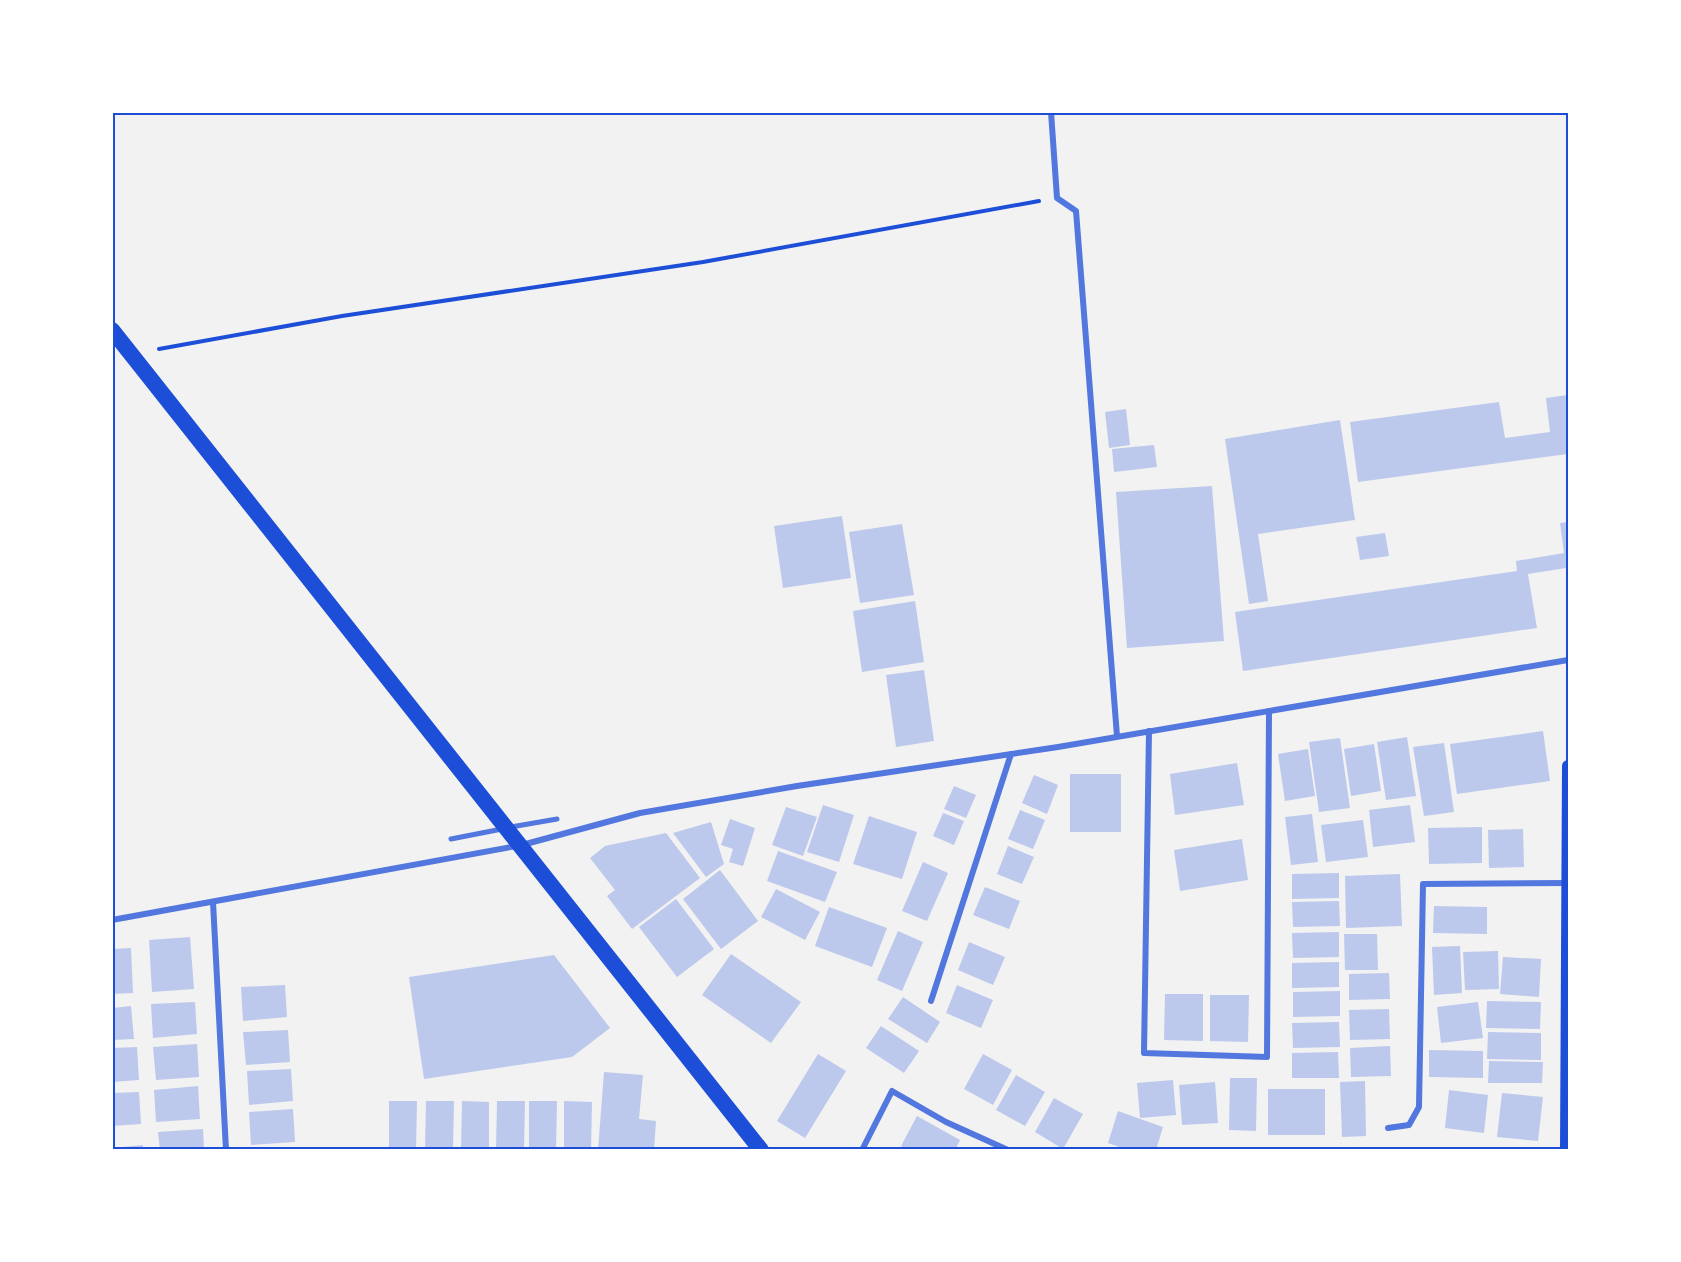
<svg xmlns="http://www.w3.org/2000/svg" width="1681" height="1262" font-family="Montserrat,sans-serif">
<style>
.building{fill:#bdc9ec}
.lines{fill:none;stroke-linecap:round;stroke-linejoin:round}
.path{stroke:#1d4ed8;stroke-width:4}
.pedestrian{stroke:#5277de;stroke-width:5}
.minor{stroke:#5277de;stroke-width:6}
.secondary{stroke:#1d4ed8;stroke-width:12}
.trunk{stroke:#1d4ed8;stroke-width:16}
.neatline{fill:none;stroke:#1d4ed8;stroke-width:2}
</style>
<rect width="100%" height="100%" fill="#f2f2f2"/>
<g class="building">
<path d="M1568,395V454L1358,482L1350,422L1499,402L1505,438L1550,432L1546,398Z"/>
<path d="M1126,409L1130,445L1109,448L1105,412Z"/>
<path d="M1340,420L1355,520L1258,534L1268,601L1249,604L1225,439Z"/>
<path d="M1154,445L1157,467L1114,472L1112,449Z"/>
<path d="M1212,486L1224,641L1127,648L1116,492Z"/>
<path d="M842,516L851,578L783,588L774,526Z"/>
<path d="M1568,522V572L1566,568L1528,574L1537,628L1243,671L1235,612L1517,571L1516,561L1564,553L1560,523Z"/>
<path d="M902,524L914,595L860,603L849,532Z"/>
<path d="M1385,533L1389,556L1360,560L1356,537Z"/>
<path d="M915,601L924,662L862,672L853,611Z"/>
<path d="M924,670L934,741L896,747L886,675Z"/>
<path d="M1543,731L1550,781L1457,794L1450,744Z"/>
<path d="M1407,737L1416,796L1386,800L1377,742Z"/>
<path d="M1340,738L1350,808L1319,812L1309,742Z"/>
<path d="M1444,743L1454,812L1424,816L1413,747Z"/>
<path d="M1374,744L1381,791L1351,796L1344,749Z"/>
<path d="M1308,749L1315,796L1285,801L1278,754Z"/>
<path d="M1237,763L1244,805L1175,815L1170,774Z"/>
<rect x="1070" y="774" width="51" height="58"/>
<path d="M1034,775L1058,785L1047,814L1022,803Z"/>
<path d="M954,786L976,795L966,818L944,809Z"/>
<path d="M823,805L854,815L839,862L807,852Z"/>
<path d="M1410,805L1415,842L1373,847L1369,810Z"/>
<path d="M786,807L817,817L803,856L772,845Z"/>
<path d="M1020,810L1045,820L1033,849L1008,839Z"/>
<path d="M943,813L964,821L954,845L933,836Z"/>
<path d="M1312,814L1318,862L1291,865L1285,817Z"/>
<path d="M869,816L917,832L902,879L853,864Z"/>
<path d="M730,819L755,828L743,866L729,862L733,849L721,845Z"/>
<path d="M1363,820L1368,857L1326,862L1321,825Z"/>
<path d="M711,822L724,864L706,877L673,833Z"/>
<path d="M1482,827V863L1429,864L1428,828Z"/>
<path d="M1523,829L1524,867L1489,868L1488,830Z"/>
<path d="M666,833L700,878L632,929L607,896L615,890L590,858L605,846Z"/>
<path d="M1242,839L1248,880L1180,891L1174,850Z"/>
<path d="M1008,846L1034,857L1022,884L997,874Z"/>
<path d="M778,851L837,872L825,902L767,881Z"/>
<path d="M923,862L948,873L927,921L902,911Z"/>
<path d="M720,870L758,921L721,949L683,899Z"/>
<path d="M1339,873V898L1292,899V874Z"/>
<path d="M1400,874L1402,926L1346,928L1345,876Z"/>
<path d="M985,887L1020,901L1009,929L973,915Z"/>
<path d="M776,889L820,912L805,940L761,917Z"/>
<path d="M676,899L714,949L677,977L639,927Z"/>
<path d="M1339,901L1340,926L1293,927L1292,902Z"/>
<path d="M1434,906L1487,907V934L1433,933Z"/>
<path d="M829,907L887,928L872,967L815,946Z"/>
<path d="M898,931L923,942L902,991L877,980Z"/>
<path d="M1339,932V957L1293,958L1292,933Z"/>
<path d="M1344,934H1377L1378,970H1345Z"/>
<path d="M190,937L194,989L152,992L149,940Z"/>
<path d="M969,942L1005,957L993,985L958,970Z"/>
<path d="M1460,946L1462,993L1434,995L1432,947Z"/>
<path d="M131,948L133,993L112,994V949Z"/>
<path d="M1498,951L1499,989L1465,990L1463,952Z"/>
<path d="M731,954L801,1002L771,1043L702,995Z"/>
<path d="M554,955L610,1028L572,1057L424,1079L409,977Z"/>
<path d="M1503,957L1541,959L1539,997L1500,994Z"/>
<path d="M1339,962V987L1292,988V963Z"/>
<path d="M1389,973L1390,999L1349,1000V974Z"/>
<path d="M285,985L287,1017L243,1021L241,987Z"/>
<path d="M957,985L993,1000L981,1028L946,1013Z"/>
<path d="M1340,991V1016L1293,1017V992Z"/>
<path d="M1165,994H1203V1041L1164,1040Z"/>
<path d="M1210,995H1249L1248,1042L1210,1041Z"/>
<path d="M903,997L940,1022L927,1043L888,1019Z"/>
<path d="M1487,1001L1541,1002L1540,1029L1486,1028Z"/>
<path d="M195,1002L197,1034L153,1038L151,1004Z"/>
<path d="M1478,1002L1483,1038L1441,1043L1437,1007Z"/>
<path d="M131,1006L134,1039L112,1040V1008Z"/>
<path d="M1389,1009L1390,1039L1350,1040L1349,1010Z"/>
<path d="M1339,1022L1340,1047L1293,1048L1292,1023Z"/>
<path d="M881,1026L919,1051L904,1073L866,1048Z"/>
<path d="M288,1030L290,1062L246,1065L243,1032Z"/>
<path d="M1488,1032L1541,1033V1060L1487,1059Z"/>
<path d="M197,1044L199,1077L156,1080L153,1047Z"/>
<path d="M1390,1046L1391,1076L1351,1077L1350,1048Z"/>
<path d="M137,1047L139,1080L112,1082V1048Z"/>
<path d="M1429,1050L1483,1051V1078L1429,1077Z"/>
<path d="M1338,1052L1339,1078H1292V1053Z"/>
<path d="M818,1054L846,1071L805,1138L777,1121Z"/>
<path d="M983,1054L1012,1070L993,1105L964,1089Z"/>
<path d="M1489,1061L1543,1062L1542,1083H1488Z"/>
<path d="M291,1069L293,1101L249,1105L247,1071Z"/>
<path d="M604,1072L643,1075L639,1119L656,1121L654,1150H598Z"/>
<path d="M1016,1075L1045,1092L1025,1126L996,1110Z"/>
<path d="M1230,1078H1257L1256,1131L1229,1130Z"/>
<path d="M1173,1080L1176,1115L1140,1118L1137,1083Z"/>
<path d="M1365,1081L1366,1136L1342,1137L1340,1082Z"/>
<path d="M1215,1082L1218,1123L1182,1125L1179,1085Z"/>
<path d="M198,1086L200,1119L156,1122L154,1090Z"/>
<rect x="1268" y="1089" width="57" height="46"/>
<path d="M1449,1090L1488,1095L1484,1133L1445,1128Z"/>
<path d="M139,1092L141,1124L112,1126V1093Z"/>
<path d="M1502,1093L1543,1097L1538,1141L1497,1137Z"/>
<path d="M1054,1098L1083,1114L1063,1149L1035,1132Z"/>
<path d="M389,1101H417L416,1150H389Z"/>
<path d="M426,1101H454L453,1149H425Z"/>
<path d="M462,1101L489,1102V1150H461Z"/>
<path d="M497,1101H525L524,1149H496Z"/>
<path d="M529,1101H557L556,1150L529,1149Z"/>
<path d="M564,1101L592,1102L591,1150L564,1149Z"/>
<path d="M293,1109L295,1142L251,1145L249,1112Z"/>
<path d="M1118,1111L1163,1127L1156,1150H1128L1108,1143Z"/>
<path d="M917,1116L960,1140L955,1150H908L901,1146Z"/>
<path d="M203,1129L204,1150H160L158,1132Z"/>
<path d="M143,1145V1150H112V1148Z"/>
</g>
<g class="lines">
<path class="path" d="M159,349L342,316L703,262L1039,201"/>
<g class="pedestrian">
<path d="M511,827L557,819"/>
<path d="M451,839L502,829"/>
</g>
<g class="minor">
<path d="M1051,112L1057,198L1076,211L1117,736"/>
<path d="M1149,731L1144,1053L1267,1057L1269,711"/>
<path d="M213,902L226,1150"/>
<path d="M112,920L522,845L640,813L797,786L1058,747L1568,660"/>
<path d="M931,1001L1011,754"/>
<path d="M1388,1128L1409,1125L1419,1107L1423,884L1568,883"/>
<path d="M862,1150L892,1091L946,1122L1008,1150"/>
</g>
<path class="secondary" d="M1566,1150L1568,766"/>
<path class="trunk" d="M112,330L761,1150"/>
</g>
<rect width="1681" height="1262" fill="none" stroke="#ffffff" stroke-width="228"/>
<rect x="114" y="114" width="1453" height="1034" class="neatline"/>
</svg>
